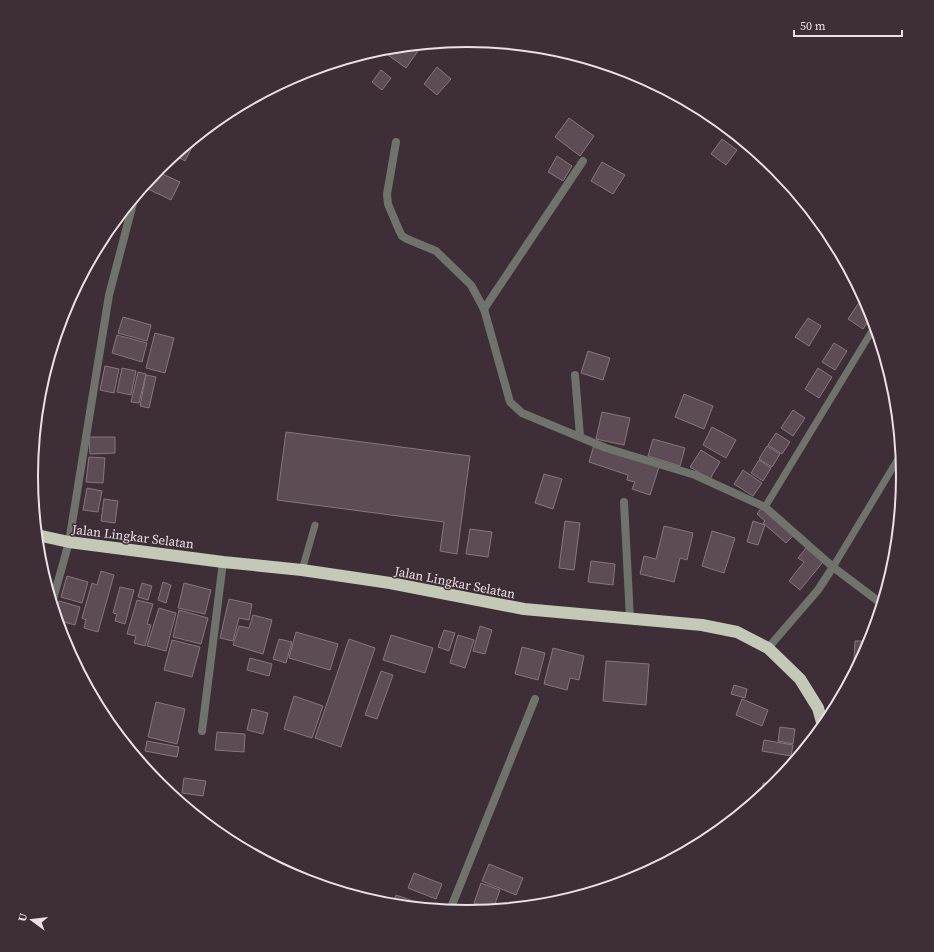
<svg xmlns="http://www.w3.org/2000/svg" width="934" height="952" font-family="'Source Serif 4',serif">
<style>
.building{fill:#5d4c55;stroke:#88767f}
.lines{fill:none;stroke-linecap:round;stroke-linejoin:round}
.lane{stroke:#70736b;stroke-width:7}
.street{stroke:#70736b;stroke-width:8}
.highway{stroke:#c3c9b6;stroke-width:12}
.labels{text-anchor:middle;stroke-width:3;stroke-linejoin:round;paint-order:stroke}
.street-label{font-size:13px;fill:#ebe0e5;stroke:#3e2e37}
.rim{fill:none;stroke:#ebe0e5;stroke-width:2}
</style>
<rect width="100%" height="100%" fill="#3e2e37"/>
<g class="building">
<path d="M416,45L420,48L406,68L388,55L393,47Z"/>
<path d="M437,67L451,79L437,95L424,84Z"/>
<path d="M381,70L391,78L382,90L372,82Z"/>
<path d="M569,118L594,136L580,156L555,137Z"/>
<path d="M722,139L737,150L726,165L711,154Z"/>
<path d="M187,144L192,147L185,161L174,155Z"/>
<path d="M557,156L572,166L563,181L548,172Z"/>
<path d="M602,162L625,175L613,194L591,181Z"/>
<path d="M156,171L180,182L171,200L148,189Z"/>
<path d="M860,301L869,307L872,316L863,329L848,319Z"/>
<path d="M123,317L151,325L147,341L118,333Z"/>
<path d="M808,318L821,326L809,346L795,337Z"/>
<path d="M155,333L174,338L165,373L146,368Z"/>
<path d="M117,335L147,343L142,362L112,353Z"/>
<path d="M834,343L847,351L835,370L822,362Z"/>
<path d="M588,351L610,358L603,380L581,373Z"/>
<path d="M105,366L119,369L114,393L100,390Z"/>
<path d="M122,368L136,371L131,395L117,392Z"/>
<path d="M818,368L832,377L819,398L805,389Z"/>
<path d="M138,372L146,374L139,403L131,402Z"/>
<path d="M146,375L156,377L149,408L140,406Z"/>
<path d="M684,394L713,406L704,429L675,417Z"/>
<path d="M793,410L805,418L793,436L781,428Z"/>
<path d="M602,412L630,418L624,445L596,439Z"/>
<path d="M712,427L736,440L726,458L703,445Z"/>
<path d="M286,432L470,456L457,554L440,551L444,522L277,500Z"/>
<path d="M776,433L790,442L782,454L768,445Z"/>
<path d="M89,437H115V453L90,454Z"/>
<path d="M653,439L685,448L680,466L648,456Z"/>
<path d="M594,445L659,467L650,495L632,489L635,482L627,480L628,475L589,462Z"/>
<path d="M767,446L780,454L772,467L759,459Z"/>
<path d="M701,450L720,462L710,479L690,467Z"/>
<path d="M89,457L105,458L103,483L86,482Z"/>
<path d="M759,460L771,468L763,481L751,473Z"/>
<path d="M743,470L762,483L753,496L734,484Z"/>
<path d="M544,474L562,479L553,509L535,503Z"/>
<path d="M87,488L102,491L98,512L83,510Z"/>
<path d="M104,499L118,501L115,523L101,521Z"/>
<path d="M762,507L794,535L786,543L763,523L765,521L757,514Z"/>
<path d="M565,521L580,523L574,570L559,568Z"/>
<path d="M753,521L765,525L758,545L747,542Z"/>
<path d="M664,526L693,533L687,560L680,558L674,582L640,574L644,556L656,559Z"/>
<path d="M470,529L492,532L488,557L466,554Z"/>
<path d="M712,531L735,538L724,573L702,566Z"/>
<path d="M806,548L823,562L800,590L789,581L804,562L798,558Z"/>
<path d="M591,561L615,564L613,585L588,582Z"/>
<path d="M101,571L114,575L98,632L84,628L86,620L82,618L92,583L97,585Z"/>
<path d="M67,576L88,582L82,603L61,597Z"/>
<path d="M163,582L171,585L166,603L158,600Z"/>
<path d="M142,583L152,586L148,600L138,597Z"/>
<path d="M184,583L211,590L205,614L178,608Z"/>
<path d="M120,587L134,590L125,624L115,621L117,614L113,613Z"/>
<path d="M229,599L252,604L249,620L239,618L233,641L220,638Z"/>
<path d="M137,600L153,604L147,624L151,625L145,646L134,643L136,636L127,634Z"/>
<path d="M59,601L80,607L75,625L57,620L55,613Z"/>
<path d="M159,608L176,613L166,651L147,646Z"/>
<path d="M179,610L208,618L201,644L173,637Z"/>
<path d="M253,615L272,620L263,654L233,645L239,626L249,628Z"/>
<path d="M480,626L492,630L485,654L473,651Z"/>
<path d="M444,630L455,633L449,651L438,647Z"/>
<path d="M296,632L338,644L330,670L289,658Z"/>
<path d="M391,635L433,648L425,673L383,660Z"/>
<path d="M458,635L474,640L465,668L450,663Z"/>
<path d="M279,639L292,642L286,663L273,659Z"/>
<path d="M349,639L375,648L341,747L315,738Z"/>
<path d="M172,640L200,647L192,677L164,670Z"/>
<path d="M855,641H863V656L861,660H854Z"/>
<path d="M522,647L545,653L538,680L515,674Z"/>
<path d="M553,648L584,656L579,680L570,678L567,690L544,684Z"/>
<path d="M250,658L272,664L269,676L247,670Z"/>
<path d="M606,661L649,664L646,705L603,701Z"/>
<path d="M381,671L393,675L377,719L365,715Z"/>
<path d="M734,685L747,689L745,698L731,694Z"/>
<path d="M294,696L323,706L312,738L284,729Z"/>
<path d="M742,699L768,710L762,726L736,715Z"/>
<path d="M156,702L185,709L177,744L148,737Z"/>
<path d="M252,709L268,713L263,734L247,730Z"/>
<path d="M780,727L795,729L793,744L778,741Z"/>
<path d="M217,732L245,734L244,752L215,750Z"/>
<path d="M764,740L793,745L791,756L762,751Z"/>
<path d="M147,741L179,747L177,757L145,751Z"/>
<path d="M184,778L206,781L203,796L182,793Z"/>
<path d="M763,783L776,784L762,795Z"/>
<path d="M489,864L523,878L516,895L482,881Z"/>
<path d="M414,873L442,884L436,899L408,888Z"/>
<path d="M481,883L500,890L493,909L474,903Z"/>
<path d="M396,895L430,907L429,908L392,905Z"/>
</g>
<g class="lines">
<g class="lane">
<path d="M765,507L875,326"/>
<path d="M833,567L901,454"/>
<path d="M302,570L315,525"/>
</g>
<g class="street">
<path d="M396,142L387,194L388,204L399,230L402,236L407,239L436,251L471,285L484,309L510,402L522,413L606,448L695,475L765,507L833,567L818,590L768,648"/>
<path d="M484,309L583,161"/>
<path d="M575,375L580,436"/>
<path d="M624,502L630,619"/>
<path d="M833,567L882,604"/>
<path d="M52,603L69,542L109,295L135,196"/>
<path d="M202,731L223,562"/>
<path d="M450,910L535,699"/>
</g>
<path class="highway" d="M37,535L69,542L223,562L302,570L390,583L524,609L702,625L737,632L768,648L800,679L818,708L823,726"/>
</g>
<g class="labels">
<g class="street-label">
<text transform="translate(133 536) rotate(7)" y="5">Jalan Lingkar Selatan</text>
<text transform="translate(455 582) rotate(11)" y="5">Jalan Lingkar Selatan</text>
</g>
</g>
<path d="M0 0H934V952H0ZM38 476a429 429 0 1 1 858 0a429 429 0 1 1-858 0Z" fill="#3e2e37" fill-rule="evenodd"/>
<path class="rim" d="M38 476a429 429 0 1 1 858 0a429 429 0 1 1-858 0Z"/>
<g transform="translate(32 920) rotate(285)" stroke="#3e2e37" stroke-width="3" paint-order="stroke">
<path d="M0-3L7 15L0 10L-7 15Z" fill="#ebe0e5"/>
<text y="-6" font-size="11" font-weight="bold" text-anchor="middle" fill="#ebe0e5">U</text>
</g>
<path d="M794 30v6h108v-6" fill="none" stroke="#ebe0e5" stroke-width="2"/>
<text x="800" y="30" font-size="12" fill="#ebe0e5" stroke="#3e2e37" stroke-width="3" paint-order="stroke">50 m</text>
</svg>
